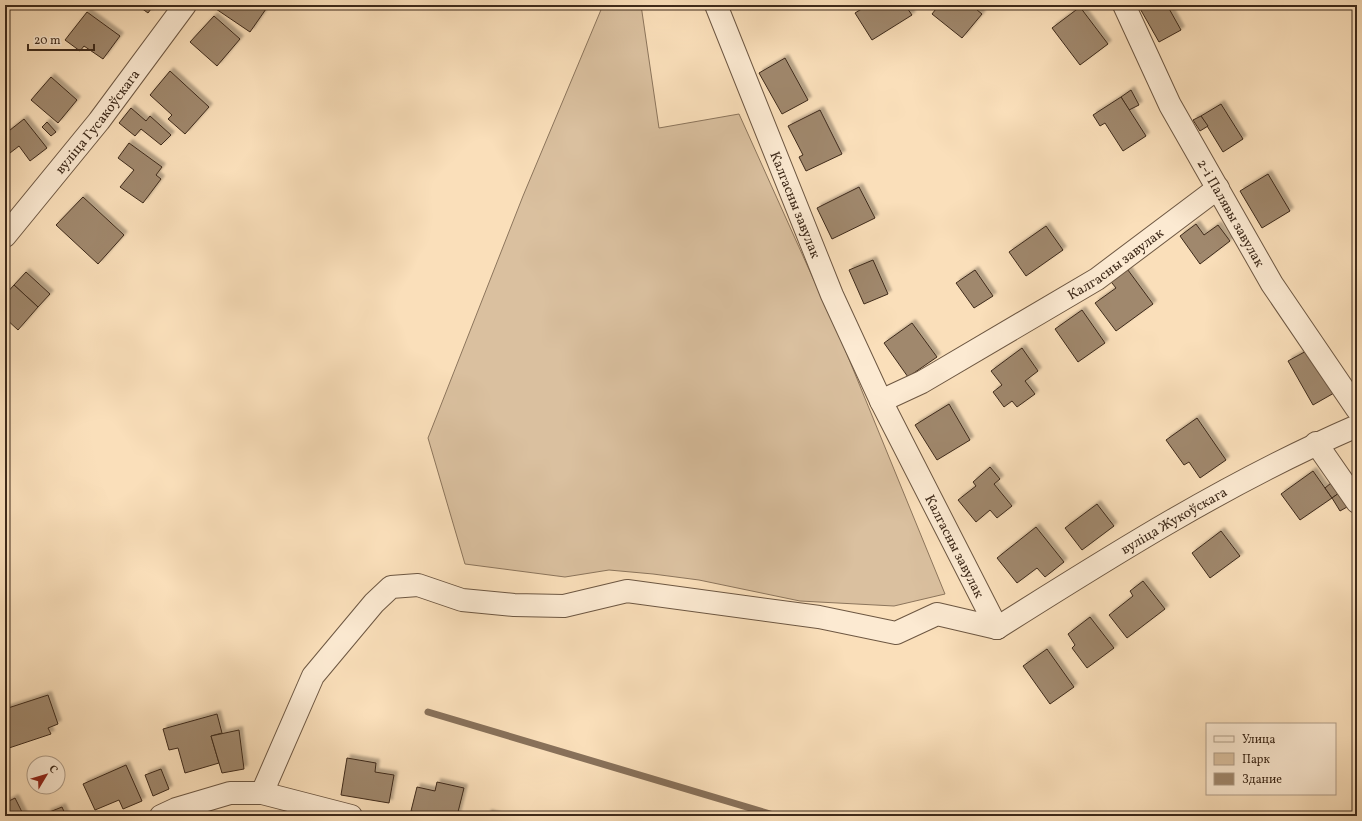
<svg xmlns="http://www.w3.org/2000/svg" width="1362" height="821" font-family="Vollkorn,serif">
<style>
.green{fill:#dac09f;stroke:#8c755c}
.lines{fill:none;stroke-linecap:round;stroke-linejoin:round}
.stream{stroke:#88715a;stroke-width:7}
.building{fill:#a0886d;stroke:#3e2a1a;filter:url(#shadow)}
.minor-casing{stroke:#6d5742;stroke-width:24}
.minor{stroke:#fcead2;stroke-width:22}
.labels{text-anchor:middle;stroke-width:3.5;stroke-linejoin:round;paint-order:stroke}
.street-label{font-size:14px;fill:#3e2a1a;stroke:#fcead2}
</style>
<defs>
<filter id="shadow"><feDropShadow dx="3.5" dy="-3.5" stdDeviation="1" flood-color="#0004"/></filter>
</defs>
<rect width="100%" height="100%" fill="#fadfba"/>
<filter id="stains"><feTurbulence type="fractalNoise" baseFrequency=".005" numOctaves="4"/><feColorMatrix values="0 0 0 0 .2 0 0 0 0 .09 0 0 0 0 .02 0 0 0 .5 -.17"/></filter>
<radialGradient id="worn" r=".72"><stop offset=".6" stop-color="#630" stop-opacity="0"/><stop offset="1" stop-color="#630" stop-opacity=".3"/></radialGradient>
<path class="green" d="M603,5H641L659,128L739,114L844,347L945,594L894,606L800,601L699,580L653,574L609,570L565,577L465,564L428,438L523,196Z"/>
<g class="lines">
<path class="stream" d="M428,712L777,816"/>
</g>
<g class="building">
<path d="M137,5H154L148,13Z"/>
<path d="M219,5H261L266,9L250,32L216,9Z"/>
<path d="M868,5H905L912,15L872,40L855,13Z"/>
<path d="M939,5H971L982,14L962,38L932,14Z"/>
<path d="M1138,5H1167L1181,30L1159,42Z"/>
<path d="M1080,7L1108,44L1080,65L1052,28Z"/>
<path d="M87,12L120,36L103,59L84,46L80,51L65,40Z"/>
<path d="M214,16L240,39L217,66L190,42Z"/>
<path d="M785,58L808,100L782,114L759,73Z"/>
<path d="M170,71L209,107L185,134L168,119L172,115L150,95Z"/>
<path d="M51,77L77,100L58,123L31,100Z"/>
<path d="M1131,90L1139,105L1129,110L1121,97Z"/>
<path d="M1121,97L1146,136L1123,151L1105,123L1100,126L1093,115Z"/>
<path d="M1221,104L1243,139L1223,152L1201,116Z"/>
<path d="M131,108L146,121L150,116L171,135L161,145L141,129L135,136L119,123Z"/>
<path d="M820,110L842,154L806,171L799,157L803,155L788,126Z"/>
<path d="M1201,116L1208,126L1200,131L1193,120Z"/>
<path d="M24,119L47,148L30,161L19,146L10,153L5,146V134Z"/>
<path d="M47,122L56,132L51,136L42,127Z"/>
<path d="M129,143L162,167L156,175L161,179L143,203L120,187L134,170L118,158Z"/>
<path d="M1268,174L1290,211L1262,228L1240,191Z"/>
<path d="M859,187L875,218L832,239L817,208Z"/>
<path d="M83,197L124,235L98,264L56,225Z"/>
<path d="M1196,224L1204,235L1218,225L1230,241L1200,264L1180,236Z"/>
<path d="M1046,226L1063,250L1026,276L1009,252Z"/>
<path d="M873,260L888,294L864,304L849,270Z"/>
<path d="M1125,266L1153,304L1116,331L1095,303L1116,288L1108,278Z"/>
<path d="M975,270L993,296L974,308L956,283Z"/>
<path d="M26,272L50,294L38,307L14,285Z"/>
<path d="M14,285L38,307L18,330L5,318V295Z"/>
<path d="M1082,310L1105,343L1078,362L1055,329Z"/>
<path d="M912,323L937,357L908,377L884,343Z"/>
<path d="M1022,348L1038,371L1025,381L1035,394L1017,407L1012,401L1004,407L993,392L1002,385L991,371Z"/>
<path d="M1310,349L1334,393L1313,405L1288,361Z"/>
<path d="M949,404L970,440L937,460L915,425Z"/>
<path d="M1197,418L1226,460L1200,478L1189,462L1184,465L1166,440Z"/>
<path d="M990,467L1000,479L994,484L1012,506L997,518L990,510L976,522L958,500L976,486L973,482Z"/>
<path d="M1313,471L1332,498L1300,520L1281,494Z"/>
<path d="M1331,483L1339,493L1332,498L1325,488Z"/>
<path d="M1339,493L1347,507L1340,511L1332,498Z"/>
<path d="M1097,504L1114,526L1082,550L1065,528Z"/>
<path d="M1036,527L1064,562L1045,577L1037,568L1017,583L997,558Z"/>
<path d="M1221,531L1240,556L1210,578L1192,553Z"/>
<path d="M1143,581L1165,609L1127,638L1109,615L1133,596L1130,591Z"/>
<path d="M1090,617L1114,648L1087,668L1072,648L1075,645L1068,634Z"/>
<path d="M1047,649L1074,687L1050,704L1023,666Z"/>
<path d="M48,695L58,724L48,728L51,734L9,748L5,736V709Z"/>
<path d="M217,714L222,733L211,736L219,763L185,773L178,748L169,750L163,729Z"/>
<path d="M239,730L244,769L222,773L211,736Z"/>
<path d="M347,758L376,763L375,772L394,775L389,803L341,795Z"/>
<path d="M126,765L142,801L123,809L119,800L95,810L83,784Z"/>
<path d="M161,769L169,789L153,796L145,775Z"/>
<path d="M437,782L464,788L457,816H433L411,811L417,787L435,791Z"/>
<path d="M15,798L24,816H5V803Z"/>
<path d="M62,807L66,816H48L47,813Z"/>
<path d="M488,813L498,816H487Z"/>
</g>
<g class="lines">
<defs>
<g id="minor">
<path id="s1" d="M716,5L832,295L881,401L997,628"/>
<path id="s2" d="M1124,5L1170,105L1272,284L1357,409"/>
<path id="s3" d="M5,236L99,121L185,5"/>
<path id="s4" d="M881,401L922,382L1097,279L1218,188"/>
<path d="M1316,443L1357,502"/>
<path id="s5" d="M997,628C1114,554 1230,481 1357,426"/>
<path d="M262,793L313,676L374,603L391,587L418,585L462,600L514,605L564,606L627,591L819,617L896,633L937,614L997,628"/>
<path d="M161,816L176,809L230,793H262L351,816"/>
</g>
</defs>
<use href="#minor" class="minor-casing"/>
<use href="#minor" class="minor"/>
</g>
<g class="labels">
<g class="street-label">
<text dy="5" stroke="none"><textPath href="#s3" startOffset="147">вуліца Гусакоўскага</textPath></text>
<text dy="5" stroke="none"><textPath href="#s1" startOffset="215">Калгасны завулак</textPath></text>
<text dy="5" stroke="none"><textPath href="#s2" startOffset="234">2-і Палявы завулак</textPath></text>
<text dy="5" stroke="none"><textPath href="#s4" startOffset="272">Калгасны завулак</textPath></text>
<text dy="5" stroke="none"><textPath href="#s5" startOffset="207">вуліца Жукоўскага</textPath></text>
<text dy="5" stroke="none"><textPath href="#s1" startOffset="592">Калгасны завулак</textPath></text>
</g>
</g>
<rect width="1362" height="821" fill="none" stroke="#fadfba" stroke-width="20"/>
<rect x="6" y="6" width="1350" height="809" fill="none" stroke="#3e2a1a" stroke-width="2"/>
<rect x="10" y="10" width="1342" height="801" fill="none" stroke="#3e2a1a"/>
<rect x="1206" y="723" width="130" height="72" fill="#fcead2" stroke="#b09d88"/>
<rect x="1214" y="736" width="20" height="6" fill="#fcead2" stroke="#b09d88"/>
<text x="1242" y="743" font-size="12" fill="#3e2a1a">Улица</text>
<rect x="1214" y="753" width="20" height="12" fill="#dac09f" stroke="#b09d88"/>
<text x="1242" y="763" font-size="12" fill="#3e2a1a">Парк</text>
<rect x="1214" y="773" width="20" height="12" fill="#a0886d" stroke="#b09d88"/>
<text x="1242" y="783" font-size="12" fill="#3e2a1a">Здание</text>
<g transform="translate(46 775) rotate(52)"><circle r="19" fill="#fcead2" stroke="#b09d88"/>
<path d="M0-3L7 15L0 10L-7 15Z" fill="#8f2418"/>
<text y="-6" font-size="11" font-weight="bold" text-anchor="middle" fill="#3e2a1a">С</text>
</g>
<path d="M28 44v6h66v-6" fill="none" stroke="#3e2a1a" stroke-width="2"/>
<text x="34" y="44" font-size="12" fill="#3e2a1a" stroke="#fcead2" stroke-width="3" paint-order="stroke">20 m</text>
<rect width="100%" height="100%" filter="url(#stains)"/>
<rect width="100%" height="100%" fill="url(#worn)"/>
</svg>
